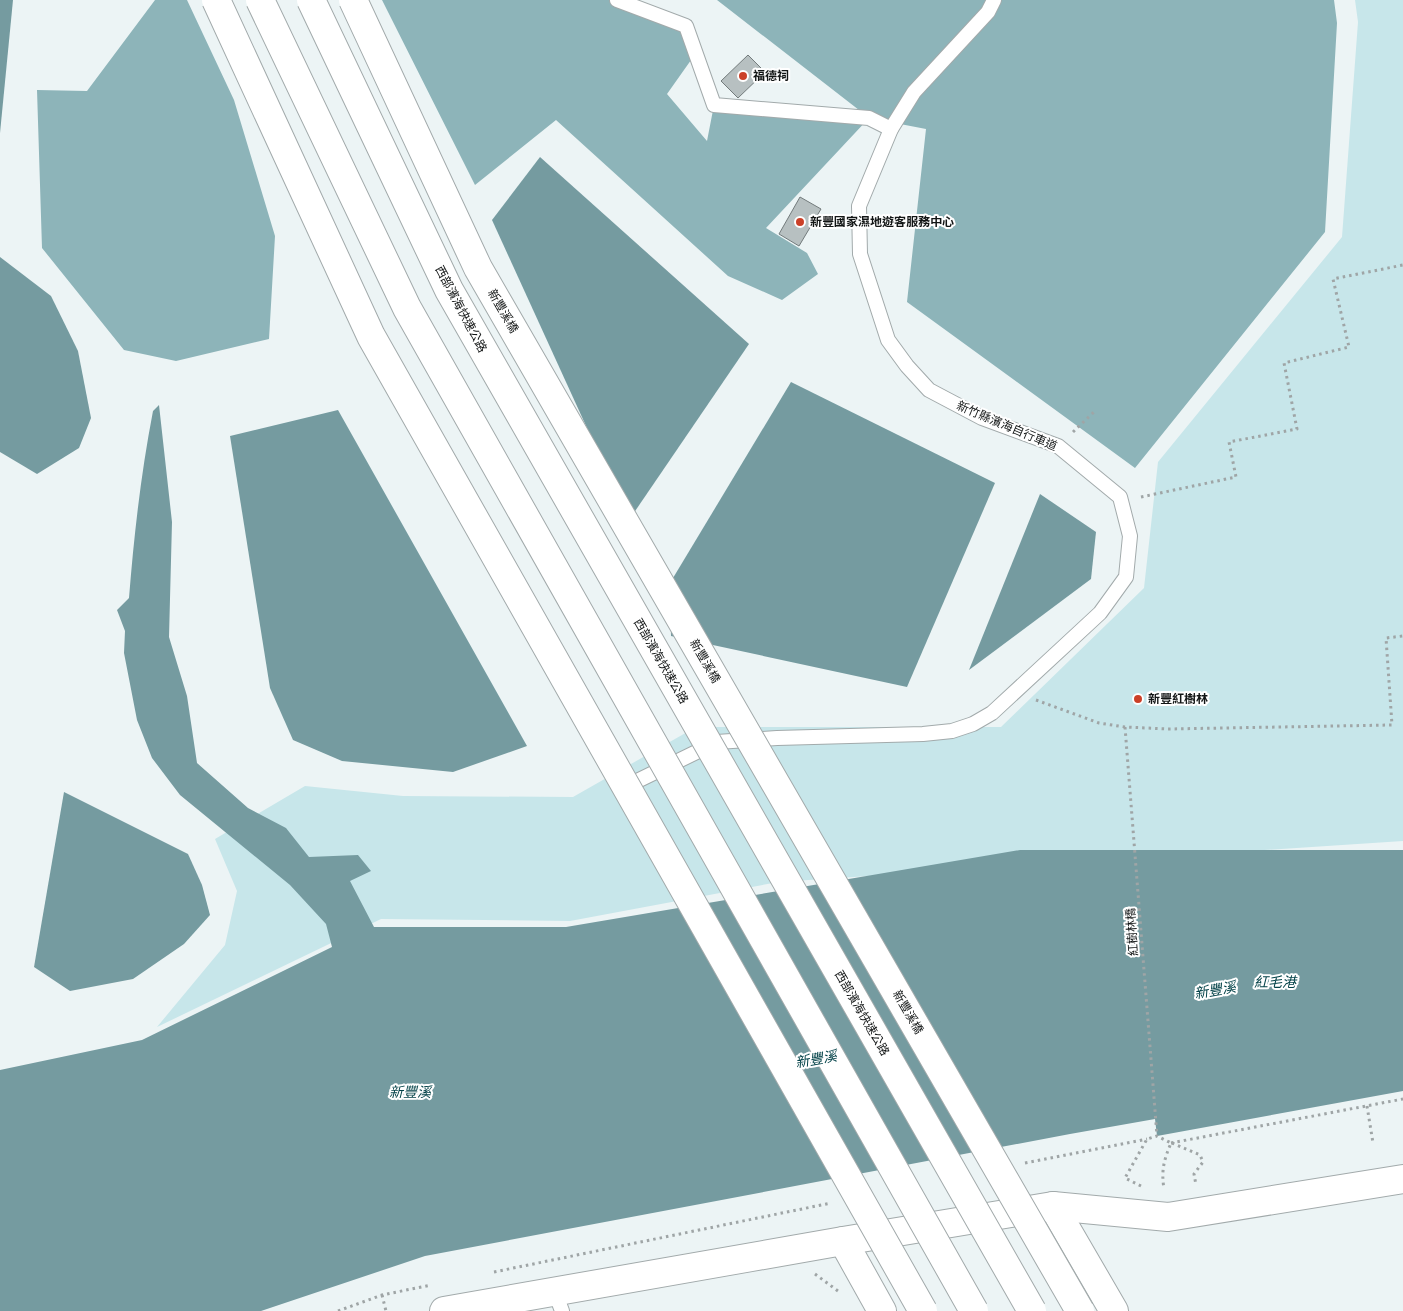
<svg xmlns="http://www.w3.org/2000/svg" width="1403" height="1311" font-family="'Varela Round','Noto Sans TC',sans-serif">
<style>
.green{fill:#c7e6ea}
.forest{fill:#8db4b9}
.water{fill:#759ba0}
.building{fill:#b7c0c1;stroke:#737b7c}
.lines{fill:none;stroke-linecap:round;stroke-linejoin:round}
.lane-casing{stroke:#a2aaab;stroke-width:16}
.street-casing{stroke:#a2aaab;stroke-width:30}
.path{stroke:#9fa5a6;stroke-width:3;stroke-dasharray:2.5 4;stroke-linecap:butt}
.lane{stroke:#fff;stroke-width:14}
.street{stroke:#fff;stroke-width:28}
.primary-bridge-casing{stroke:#a2aaab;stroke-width:30;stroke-linecap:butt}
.highway-bridge-casing{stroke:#a2aaab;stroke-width:30;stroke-linecap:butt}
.primary-bridge{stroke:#fff;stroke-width:28}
.highway-bridge{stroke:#fff;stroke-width:28}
.poi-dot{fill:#cb4028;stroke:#fff;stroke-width:2}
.labels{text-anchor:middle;stroke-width:4;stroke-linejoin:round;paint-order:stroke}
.poi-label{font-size:12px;font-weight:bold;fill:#121515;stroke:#fff;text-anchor:start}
.street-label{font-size:12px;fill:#121515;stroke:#fff}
.water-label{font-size:14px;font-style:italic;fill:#034248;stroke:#fff}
</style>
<rect width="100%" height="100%" fill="#ecf4f5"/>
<path class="green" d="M1355,0H1403V841L778,882L570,921L381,919L157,1027L225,945L237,891L215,839L305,786L403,796L573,797L696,727H1001L1144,588L1158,462L1342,237L1358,22Z"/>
<g class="forest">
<path d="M155,0H187L234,100L275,236L269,339L176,361L124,350L42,248L37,90L87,91Z"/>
<path d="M382,0H617L686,26L696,53L667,94L707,141L714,105L868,117L717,0H1334L1337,23L1325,232L1135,468L907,302L926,129L869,118L766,228L807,253L818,274L782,300L728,276L556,120L475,185Z"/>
</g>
<g class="water">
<path d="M0,0H13L0,133Z"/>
<path d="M540,157L749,344L629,520L492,220Z"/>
<path d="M0,257L51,296L78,351L91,418L79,448L37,474L0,452Z"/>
<path d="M791,382L995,483L907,687L671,636L670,583Z"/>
<path d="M159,405L172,522L169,637L187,696L197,763L248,808L286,828L309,857L358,855L371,871L350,881L374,927H566L1020,850H1403V1091L1157,1136L1155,1119L1070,1134L425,1256L261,1311H0V1070L142,1040L332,947L326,924L290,885L180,795L152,758L137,720L124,653L125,631L117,610L129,598C134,535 141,473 153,411Z"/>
<path d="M338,410L527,746L453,772L342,761L293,740L270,688L230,436Z"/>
<path d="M1040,494L1096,532L1091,579L969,670Z"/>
<path d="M64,792L188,854L202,885L210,915L184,944L133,979L70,991L34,967Z"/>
</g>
<g class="building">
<path d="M748,55L765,72L738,98L721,81Z"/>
<path d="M800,197L821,209L799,246L779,234Z"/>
</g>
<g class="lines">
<defs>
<g id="lane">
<path d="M617,0L686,26L714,105L869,118L891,129"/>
<path d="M635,782L717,742L777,738L923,734L952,731L973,724L992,713L1100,613L1126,577L1130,536L1120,497L1058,446L982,418L929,390L907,366L888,340L860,254L859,206L891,129L914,92L988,12L994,0"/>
<path d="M555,1292L562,1311"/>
</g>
<g id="street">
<path d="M1053,1206L1114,1311"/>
<path d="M843,1241L882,1311"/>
<path d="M444,1311L843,1241L1053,1206L1168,1217L1403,1179"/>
</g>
</defs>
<use href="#lane" class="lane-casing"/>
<use href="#street" class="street-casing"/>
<g class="path">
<path d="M1073,432L1096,410"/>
<path d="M1141,497L1236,477L1229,442L1297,429L1284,363L1349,347L1333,279L1403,265"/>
<path d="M1036,700L1099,723L1125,727L1168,729L1392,725L1386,638L1403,636"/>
<path d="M1125,727L1157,1136"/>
<path d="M1367,1106L1373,1143"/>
<path d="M1171,1143L1403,1099"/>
<path d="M1172,1143L1200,1155L1203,1162L1194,1174L1196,1185"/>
<path d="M1025,1163L1147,1139"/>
<path d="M1141,1186L1125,1178L1147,1139L1157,1136L1171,1143C1164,1160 1161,1170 1164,1189"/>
<path d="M494,1272L831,1203"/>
<path d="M815,1274L838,1291"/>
<path d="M382,1295L386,1311"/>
<path d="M338,1311L382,1295L431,1285"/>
</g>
<use href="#lane" class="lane"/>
<use href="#street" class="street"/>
<defs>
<g id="primary-bridge">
<path d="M216,0L371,336L923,1311"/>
<path d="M353,0L478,268L1080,1311"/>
</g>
<g id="highway-bridge">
<path d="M260,0L407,308L974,1311"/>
<path d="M311,0L449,290L1032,1311"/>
</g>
</defs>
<use href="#primary-bridge" class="primary-bridge-casing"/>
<use href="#highway-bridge" class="highway-bridge-casing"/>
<use href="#primary-bridge" class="primary-bridge"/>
<use href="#highway-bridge" class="highway-bridge"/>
</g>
<g class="poi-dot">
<circle cx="743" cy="76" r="5"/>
<circle cx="800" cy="222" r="5"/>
<circle cx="1138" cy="699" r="5"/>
</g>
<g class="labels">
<g class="poi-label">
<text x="753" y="80">福德祠</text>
<text x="810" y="226">新豐國家濕地遊客服務中心</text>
<text x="1148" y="703">新豐紅樹林</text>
</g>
<g class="street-label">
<text transform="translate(461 309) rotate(62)" y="4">西部濱海快速公路</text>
<text transform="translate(503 311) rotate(60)" y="4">新豐溪橋</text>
<text transform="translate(1007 426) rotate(23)" y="4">新竹縣濱海自行車道</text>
<text transform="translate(661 661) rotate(60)" y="4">西部濱海快速公路</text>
<text transform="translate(705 661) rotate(60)" y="4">新豐溪橋</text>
<text transform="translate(1132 932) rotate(-94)" y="4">紅樹林橋</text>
<text transform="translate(908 1012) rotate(60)" y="4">新豐溪橋</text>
<text transform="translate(862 1013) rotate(60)" y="4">西部濱海快速公路</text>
</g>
<g class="water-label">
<text x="1275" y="987">紅毛港</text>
<text transform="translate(1215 990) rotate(-10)" y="5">新豐溪</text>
<text transform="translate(816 1059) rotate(-10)" y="5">新豐溪</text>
<text x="410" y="1097">新豐溪</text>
</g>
</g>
</svg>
